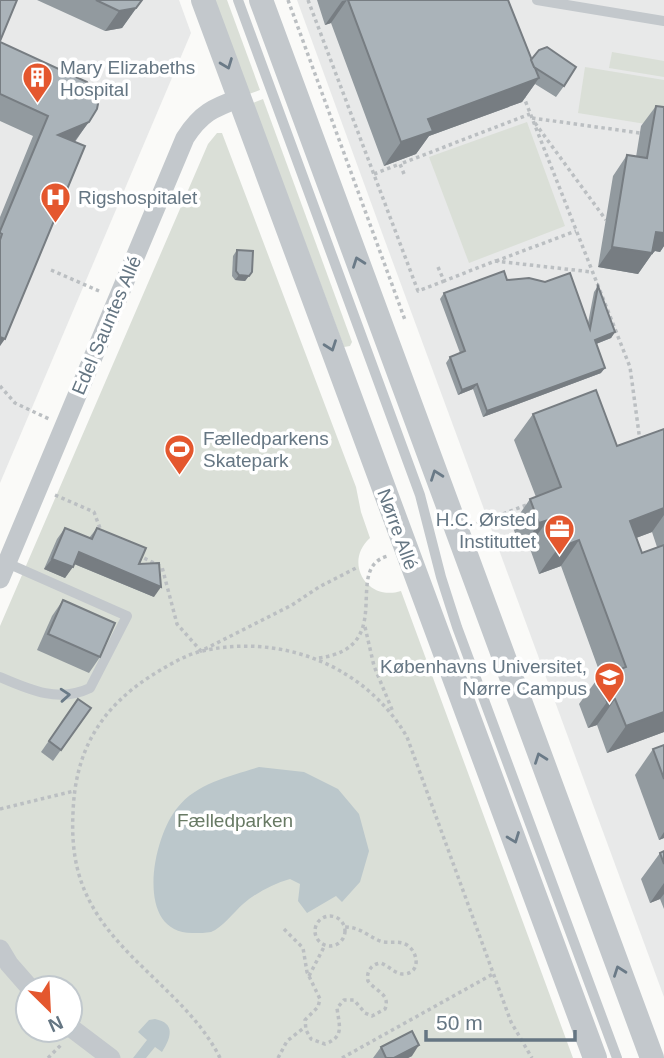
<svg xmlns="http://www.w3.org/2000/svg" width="664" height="1058" font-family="Arial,sans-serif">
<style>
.built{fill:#e8e9e9}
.green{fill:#dadfd7;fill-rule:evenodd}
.water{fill:#bbc7cb}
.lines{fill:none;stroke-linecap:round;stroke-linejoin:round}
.path{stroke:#bbbfc2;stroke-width:3.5;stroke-dasharray:3.5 3.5;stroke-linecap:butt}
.service{stroke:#c3c8cc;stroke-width:10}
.minor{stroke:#c3c8cc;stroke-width:19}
.tertiary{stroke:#c3c8cc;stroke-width:24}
.wall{fill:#929a9f;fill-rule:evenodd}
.shaded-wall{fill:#777d82}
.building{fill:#aab3b9;stroke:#777d82;stroke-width:2}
.oneway{stroke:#6a7a87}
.labels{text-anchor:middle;stroke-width:7;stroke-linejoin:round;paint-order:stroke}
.poi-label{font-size:19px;fill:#657683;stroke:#fff;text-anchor:start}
.street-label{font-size:19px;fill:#657683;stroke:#fff}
.park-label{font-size:19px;fill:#687a64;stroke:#fff}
</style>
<rect width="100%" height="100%" fill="#fafaf8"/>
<g class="built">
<path d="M0,0H179L191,33L0,483Z"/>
<path d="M297,0H664V997L385,241Z"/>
</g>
<g class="green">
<path d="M215,0H227L260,90L249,94Z"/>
<path d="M612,52L664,61V77L609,68Z"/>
<path d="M585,67L664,80V127L578,113Z"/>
<path d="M263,99L352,342L350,346L344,347L253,103Z"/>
<path d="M527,122L565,226L469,263L429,157Z"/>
<path d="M217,133H222L356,487L361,512L370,538C343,562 367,602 401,591L573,1058H0V626L208,144ZM28,988H70V1030H28Z"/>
</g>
<g class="water">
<path d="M259,767L304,772L338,789L359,814L369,851L360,882L342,902L336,896L307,913L298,901L300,884L290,879C273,884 257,892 243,904C234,912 222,928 211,932C206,933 199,933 195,933C133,936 152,837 178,807C197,783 231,776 259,767Z"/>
<path d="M155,1019C176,1023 171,1038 162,1052L155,1047L146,1058H133L147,1040L138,1032L149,1020Z"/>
</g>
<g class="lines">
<g class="path">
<path d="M288,0L405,320"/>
<path d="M308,0L418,291L444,281"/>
<path d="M523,95L630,367L640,441"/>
<path d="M532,118L640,133"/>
<path d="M535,123L606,220"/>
<path d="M374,174L400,164"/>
<path d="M404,174L400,164L530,114"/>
<path d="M496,261L576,231"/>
<path d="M438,267L444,281L495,261L592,272"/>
<path d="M51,270L99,291"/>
<path d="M0,386L15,403L49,419"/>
<path d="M55,495L94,512L101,531"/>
<path d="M477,524L529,504"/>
<path d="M138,555L162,567L177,624L201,651L292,605L319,587L358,567"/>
<path d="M365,627L374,666L393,712"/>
<path d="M319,658C399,647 341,568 388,556"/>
<path d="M0,809L74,791"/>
<circle cx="330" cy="931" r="15"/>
<path d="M284,929L303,948L307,972L320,999L318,1007L305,1020L306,1030L311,1039L325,1044C345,1037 339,1025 337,1008L344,1000H354L365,1013L372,1016L385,1009C391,994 375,991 368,981C366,972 371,964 381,963C389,966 396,975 405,974C421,972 418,952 407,945C399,940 389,944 380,941C368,936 360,927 345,927"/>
<path d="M309,976L325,945"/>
<path d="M48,1058L61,1045"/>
<path d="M220,1058C185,987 99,952 78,871C73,852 72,832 73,813C75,750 101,707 154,674C169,665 185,655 202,651C282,633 366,666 407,737L511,1022L532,1058"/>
<path d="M278,1058L287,1041L305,1027"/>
<path d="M342,1058L493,974"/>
</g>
<g class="service">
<path d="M238,0L420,495L441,577L457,627L617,1058"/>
<path d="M537,0L664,21"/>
<path d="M0,677C30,690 59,703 90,688L127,616L7,563"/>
</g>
<g class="minor">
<path d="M0,579L185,138C201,113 213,108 240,98"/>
<path d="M0,949L9,964L30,988"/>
<path d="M70,1027L111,1058"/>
</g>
<g class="tertiary">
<path d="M203,0L595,1058"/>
<path d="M261,0L652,1058"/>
</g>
</g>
<g class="wall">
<path d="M37,0H142L122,28L105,31Z"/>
<path d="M317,0H508L531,60L564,86L556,97L535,84L522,102L429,136L416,154L384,166L331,23L325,25Z"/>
<path d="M0,42L97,109L75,142L0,346V217L33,136L0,121Z"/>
<path d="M656,106L664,107V246L660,252L655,251L652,254L638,274L598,267L613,176L627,155L636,157L641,126Z"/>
<path d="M237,250L252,272L245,281L235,280L232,276L233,256Z"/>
<path d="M507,280L588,323L594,292L598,286L615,332L611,338L596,344L601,373L483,417L473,389L458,395L446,363L450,357L460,353L440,299L444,293Z"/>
<path d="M533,414L617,446L664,429V732L607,753L597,725L588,728L579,704L598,678L601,676L561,566L539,574L529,546L521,549L512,525L530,499L536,497L514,440ZM652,532L657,547L642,553L636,538Z"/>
<path d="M65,528L89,538L97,528L139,564L154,597L74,564L65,578L44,569L57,539Z"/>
<path d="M63,600L100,657L89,673L37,650L52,616Z"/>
<path d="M78,699L91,708L53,761L41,752Z"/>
<path d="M664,745V838L659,840L635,775L653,749Z"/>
<path d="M664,851V909L660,899L650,903L641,879L660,853Z"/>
<path d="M381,1047L412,1056L408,1058H373Z"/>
</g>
<g class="shaded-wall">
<path d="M142,0L122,28L105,31L119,11Z"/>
<path d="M347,0L331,23L325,25L342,1Z"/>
<path d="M539,78L522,102L429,136L416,154L384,166L401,142L428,119Z"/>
<path d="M89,122L74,142L58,135Z"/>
<path d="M656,232L664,233V246L660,252L655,251L652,254L638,274L598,267L612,247Z"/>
<path d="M239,275L249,276L245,281L235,280Z"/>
<path d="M615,332L611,338L591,346L595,340Z"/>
<path d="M0,337L5,339L0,346Z"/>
<path d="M605,368L601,373L483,417L487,411Z"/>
<path d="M477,384L473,389L458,395L462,390Z"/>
<path d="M664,508V515L652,532L612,547L630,521Z"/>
<path d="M548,520L529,546L521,549L539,523Z"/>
<path d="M579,540L561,566L539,574L558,548Z"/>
<path d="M79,552L161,587L154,597L72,563Z"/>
<path d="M52,559L73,567L65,578L44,569Z"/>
<path d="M615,699L597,725L588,728L607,702Z"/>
<path d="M664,712V732L607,753L626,726Z"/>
<path d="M664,832V838L659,840Z"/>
<path d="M664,883V894L660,899L650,903Z"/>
<path d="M419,1045L412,1056L408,1058H394Z"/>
</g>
<g class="building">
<path d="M0,0H17L0,41Z"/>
<path d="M96,0H142L136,8L119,11Z"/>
<path d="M348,0H508L539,78L428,119L433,131L401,142Z"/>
<path d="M0,42L87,82L98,104L97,109L89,122L58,135L85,146L5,339L0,337V240L2,234L0,233V231L48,116L0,94Z"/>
<path d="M547,47L576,67L564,86L534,67L531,60L539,50Z"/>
<path d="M656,106L664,107V233L656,232L652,253L612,247L627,155L647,158Z"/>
<path d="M237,250L253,251L252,272L249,276L239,275L236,271Z"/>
<path d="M504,271L507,280L529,278L545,282L570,273L590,329L598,286L615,332L595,340L605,368L487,411L477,384L462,390L450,357L465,351L444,293Z"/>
<path d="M596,390L617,446L664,429V508L630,521L642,553L664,545V712L626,726L615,699L607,702L598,678L626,667L579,540L558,548L548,520L539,523L530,499L561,487L533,414Z"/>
<path d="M65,528L92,539L97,528L146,548L139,564L159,563L161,587L79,552L73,567L52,559Z"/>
<path d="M63,600L115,623L100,657L48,634Z"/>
<path d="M78,699L91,708L61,750L49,741Z"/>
<path d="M664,745V779L653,749Z"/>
<path d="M664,851V864L660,853Z"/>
<path d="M412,1031L419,1045L394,1058H386L381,1047Z"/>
</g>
<defs><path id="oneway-chevron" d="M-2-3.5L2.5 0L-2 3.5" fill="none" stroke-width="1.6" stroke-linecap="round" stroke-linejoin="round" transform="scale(1.75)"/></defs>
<g class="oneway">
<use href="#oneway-chevron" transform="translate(227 64) rotate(69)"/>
<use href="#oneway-chevron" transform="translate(358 262) rotate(-110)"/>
<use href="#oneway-chevron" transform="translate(331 346) rotate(70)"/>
<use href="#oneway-chevron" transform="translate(436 475) rotate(-110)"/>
<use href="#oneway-chevron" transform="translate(65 695) rotate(-4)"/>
<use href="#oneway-chevron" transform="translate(540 758) rotate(-110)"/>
<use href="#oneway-chevron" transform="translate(514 838) rotate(69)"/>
<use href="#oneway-chevron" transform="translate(619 971) rotate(-110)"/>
</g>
<defs>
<symbol id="building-pin" viewBox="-11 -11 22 30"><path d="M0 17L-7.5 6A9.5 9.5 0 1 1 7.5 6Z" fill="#e4572e" stroke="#fff"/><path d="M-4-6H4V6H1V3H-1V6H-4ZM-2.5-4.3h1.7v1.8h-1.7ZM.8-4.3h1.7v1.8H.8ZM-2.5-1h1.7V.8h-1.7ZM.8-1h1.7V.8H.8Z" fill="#fff"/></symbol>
<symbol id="hospital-pin" viewBox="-11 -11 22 30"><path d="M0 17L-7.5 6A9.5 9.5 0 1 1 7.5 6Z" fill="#e4572e" stroke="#fff"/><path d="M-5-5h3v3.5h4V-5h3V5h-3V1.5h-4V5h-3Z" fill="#fff"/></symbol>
<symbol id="stadium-pin" viewBox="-11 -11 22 30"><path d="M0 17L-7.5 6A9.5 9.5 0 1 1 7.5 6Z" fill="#e4572e" stroke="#fff"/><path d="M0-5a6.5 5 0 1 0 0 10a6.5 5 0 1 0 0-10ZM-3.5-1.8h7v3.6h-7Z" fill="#fff"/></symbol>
<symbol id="office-pin" viewBox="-11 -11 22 30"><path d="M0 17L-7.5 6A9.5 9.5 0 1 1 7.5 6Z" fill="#e4572e" stroke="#fff"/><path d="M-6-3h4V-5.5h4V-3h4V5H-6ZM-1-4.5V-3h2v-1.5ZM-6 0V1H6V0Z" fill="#fff"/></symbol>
<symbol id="university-pin" viewBox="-11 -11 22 30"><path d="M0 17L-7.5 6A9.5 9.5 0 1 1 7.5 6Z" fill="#e4572e" stroke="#fff"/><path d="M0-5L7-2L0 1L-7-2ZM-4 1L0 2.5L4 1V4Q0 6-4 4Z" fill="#fff"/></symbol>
</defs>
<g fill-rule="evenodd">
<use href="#building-pin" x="20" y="60" width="35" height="47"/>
<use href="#hospital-pin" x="38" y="180" width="35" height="47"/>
<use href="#stadium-pin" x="162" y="432" width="35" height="47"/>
<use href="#office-pin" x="542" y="512" width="35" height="47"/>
<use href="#university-pin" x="592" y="660" width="35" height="47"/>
</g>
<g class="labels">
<g class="poi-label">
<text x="60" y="74">Mary Elizabeths<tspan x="60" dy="22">Hospital</tspan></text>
<text x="78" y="204">Rigshospitalet</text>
<text x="203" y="445">Fælledparkens<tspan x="203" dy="22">Skatepark</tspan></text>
<text x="536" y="526" text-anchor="end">H.C. Ørsted<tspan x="536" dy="22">Instituttet</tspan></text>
<text x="587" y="673" text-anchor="end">Københavns Universitet,<tspan x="587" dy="22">Nørre Campus</tspan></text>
</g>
<g class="street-label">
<text transform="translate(106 325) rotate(-67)" y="7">Edel Sauntes Allé</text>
<text transform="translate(398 529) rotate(70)" y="7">Nørre Allé</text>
</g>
<g class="park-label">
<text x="235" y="827">Fælledparken</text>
</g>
</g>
<g transform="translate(49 1009) rotate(156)"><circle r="33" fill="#ffffff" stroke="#c1c8cd" stroke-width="2"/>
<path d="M0-5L12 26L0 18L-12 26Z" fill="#e4572e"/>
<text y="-10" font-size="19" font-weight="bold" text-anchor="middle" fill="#657683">N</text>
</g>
<path d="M426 1030v10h149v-10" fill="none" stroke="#657683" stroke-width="3.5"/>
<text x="436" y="1030" font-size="21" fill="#657683" stroke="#ffffff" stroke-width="5" paint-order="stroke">50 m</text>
</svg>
